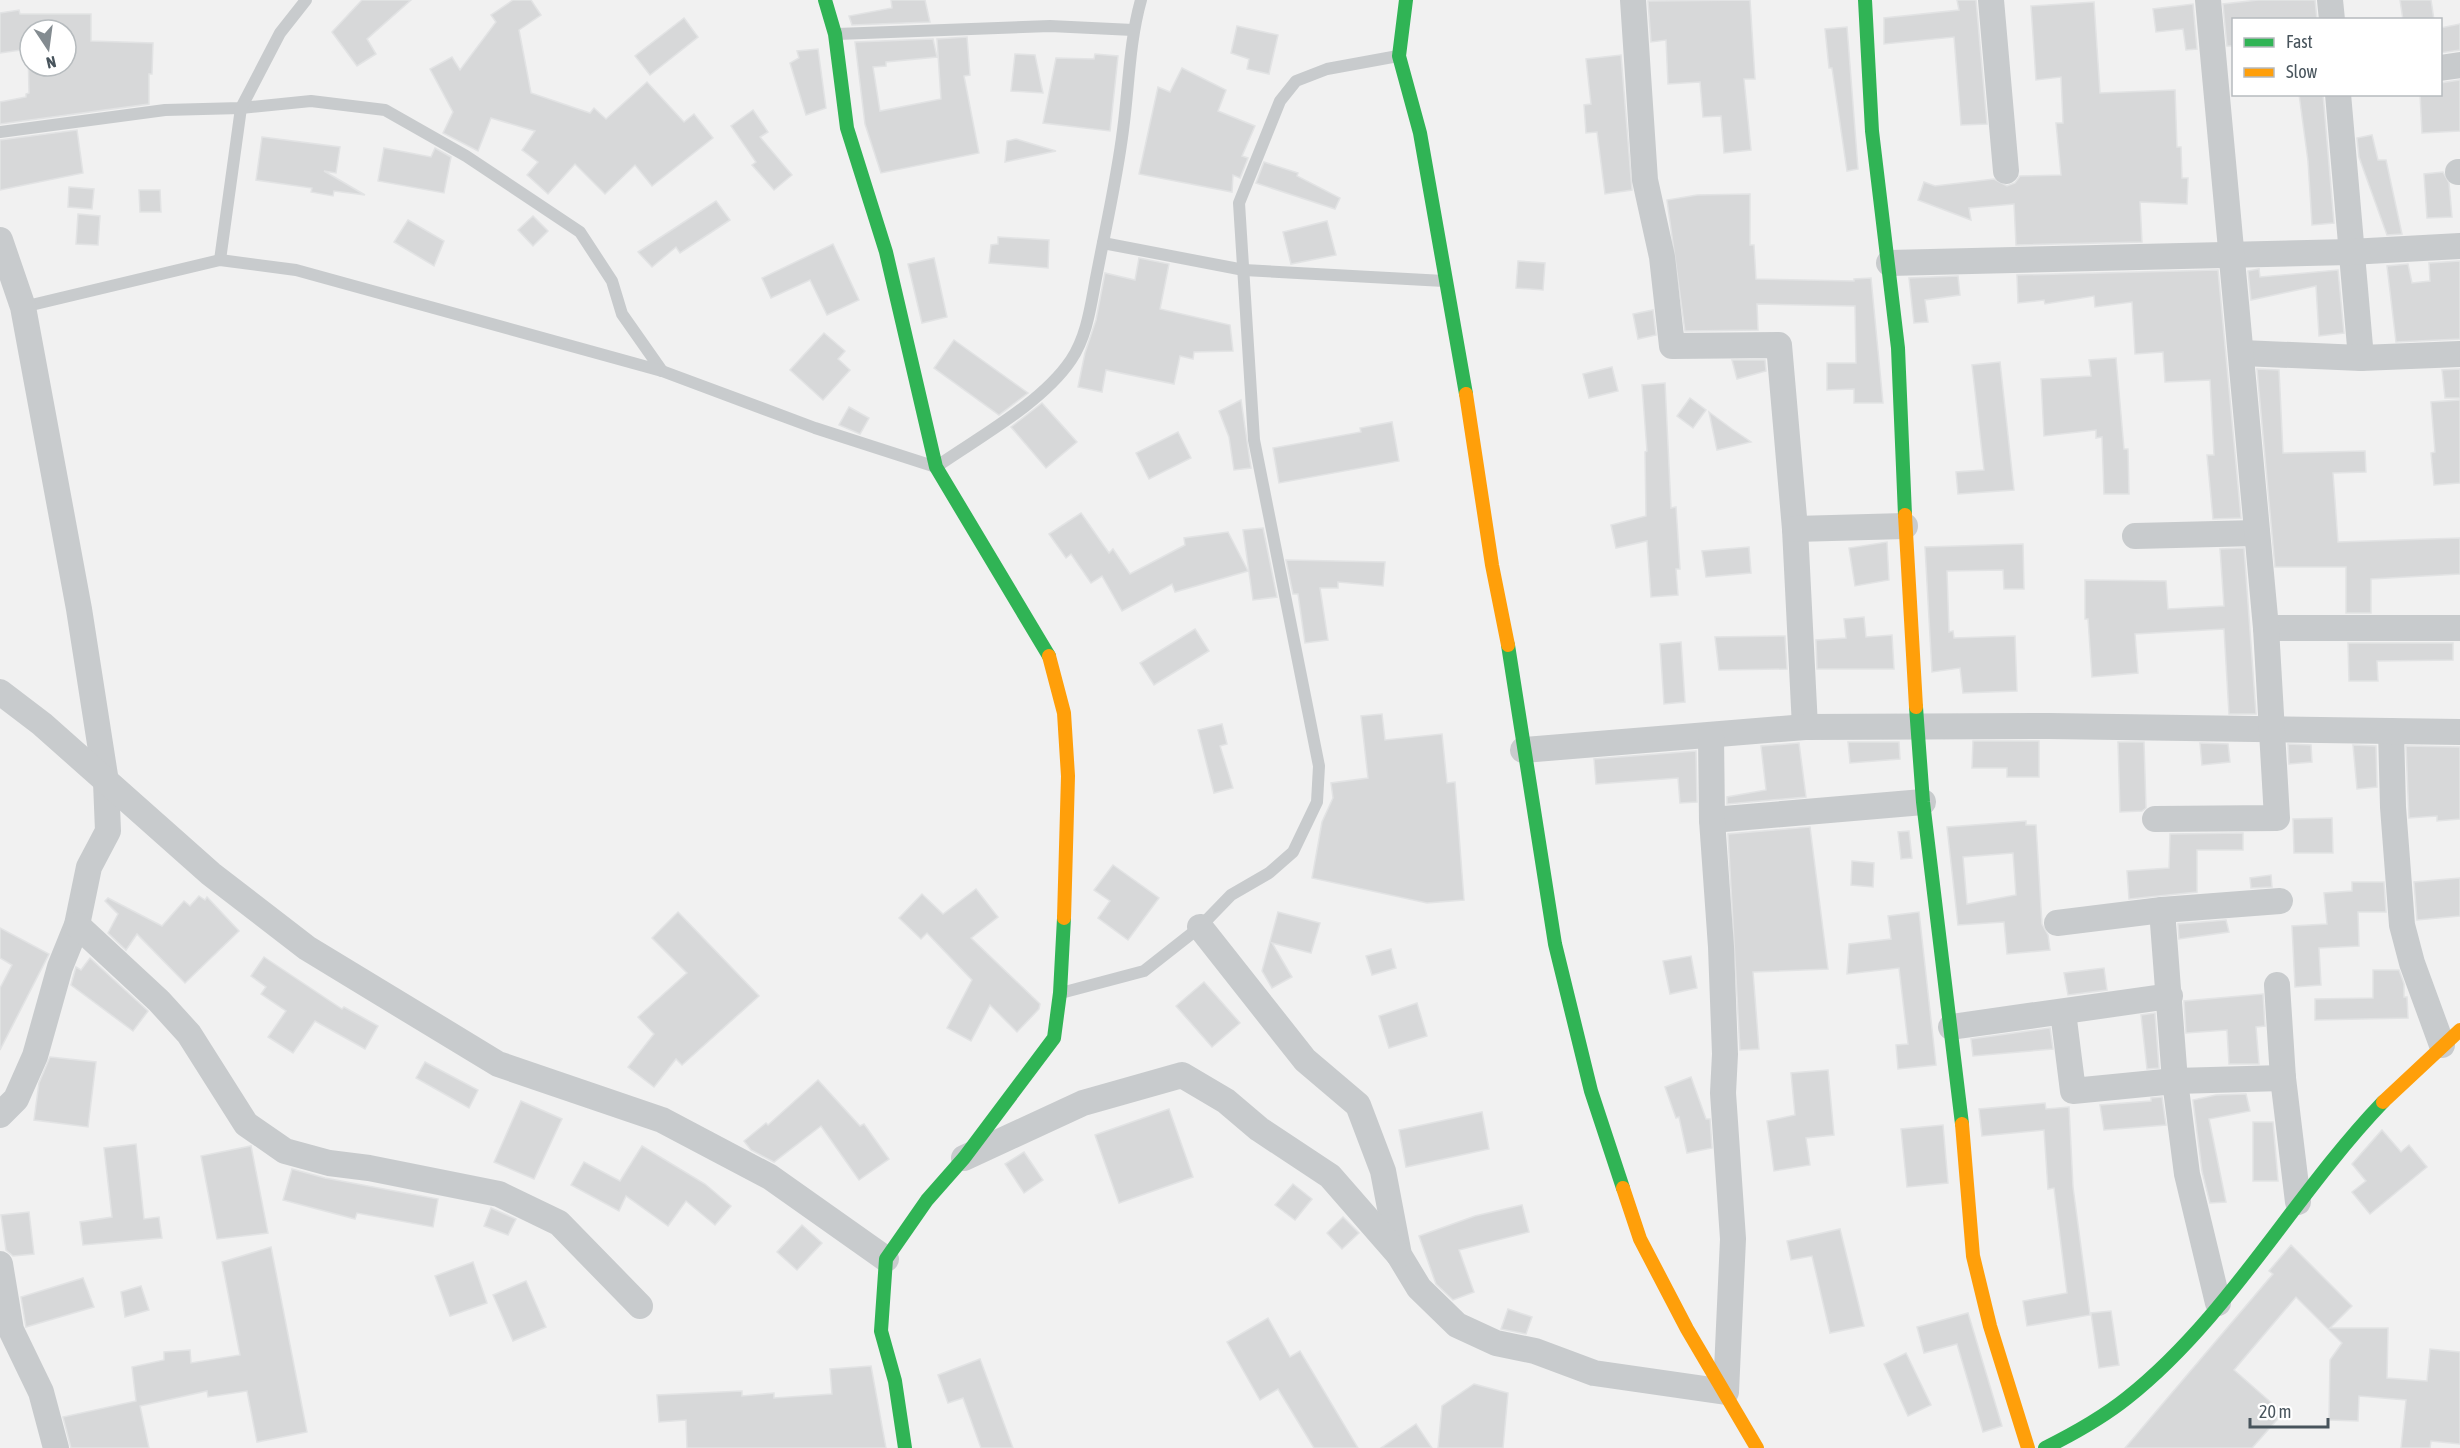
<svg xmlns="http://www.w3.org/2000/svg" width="2460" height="1448" font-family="'Asap Condensed',sans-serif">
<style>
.building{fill:#d7d8d9;stroke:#e2e3e4;stroke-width:1.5;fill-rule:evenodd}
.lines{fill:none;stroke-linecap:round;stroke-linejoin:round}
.lane{stroke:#c8cbcd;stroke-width:12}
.street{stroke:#c8cbcd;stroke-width:26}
.fast{stroke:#30b455;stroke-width:14}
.slow{stroke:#ff9f0a;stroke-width:14}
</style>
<rect width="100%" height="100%" fill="#f1f1f1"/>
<g class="building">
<path d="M362,0H411L367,39L376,54L357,66L332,32Z"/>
<path d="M513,0H531L541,15L519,30L531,93L590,113L594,108L606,119L647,82L684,122L694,114L713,138L652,186L635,165L605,194L575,164L548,194L527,175L538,162L522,150L535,131L491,118L478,151L443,133L453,112L430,69L452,57L460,70L496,22L491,15Z"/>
<path d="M891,0H925L930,22L852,25L849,16L892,8Z"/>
<path d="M1750,0L1755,79H1744L1751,150L1724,153L1721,116L1703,117L1700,82L1668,84L1666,40L1651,42L1648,1Z"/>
<path d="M1957,0H1976L1987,124L1961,125L1954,37L1884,44V18L1959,10Z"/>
<path d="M2258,0H2315L2317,20H2234V46H2227L2223,4Z"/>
<path d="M2400,0H2431L2434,20H2403Z"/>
<path d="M2094,2L2100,93L2175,90L2177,147H2181L2182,178H2188L2187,204L2140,202L2142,242L2016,245L2014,204L1969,208L1971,220L1918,200L1924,182L1935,186L1994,179L2007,186L2015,183L2020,176L2061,175L2056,123H2063L2061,77L2036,80L2031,6Z"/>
<path d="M2193,4L2197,49L2186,50L2183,29L2156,32L2153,9Z"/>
<path d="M19,10L20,14H91V41L153,43L152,74H149V104L0,124V102L26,97V94L29,93L28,49L0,53V13ZM30,30H66V66H30Z"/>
<path d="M684,18L698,37L650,75L635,56Z"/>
<path d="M2460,24V50L2440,53V28Z"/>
<path d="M1237,26L1278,35L1269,74L1247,69L1249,59L1231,53Z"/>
<path d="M1847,27L1858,169L1847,171L1832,68H1829L1825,29Z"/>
<path d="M967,37L970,75L964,76L979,153L881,173L865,124L855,42L933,39L937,57L886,62V66L873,67L880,111L941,99L937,39Z"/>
<path d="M818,49L826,108L806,115L790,63L799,58L797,51Z"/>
<path d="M1015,54L1035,55L1043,93L1011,91Z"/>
<path d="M1095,54L1118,56L1110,131L1043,123L1056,58L1094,59Z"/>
<path d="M1621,55L1632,190L1605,194L1597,132L1586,133L1584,105L1591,104L1586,59Z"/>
<path d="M1182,68L1226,90L1218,111L1255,126L1242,156L1248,158L1240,178L1233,175L1232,192L1139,174L1158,87L1170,92Z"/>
<path d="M2460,80V131L2422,133L2420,94H2440V83Z"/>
<path d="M2299,94H2323L2334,223L2312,225L2308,161Z"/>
<path d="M753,110L768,132L760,137L792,175L774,190L752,165L756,162L731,126Z"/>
<path d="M77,130L83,173L0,190V140Z"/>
<path d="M2372,135L2378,160H2386L2402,234L2387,235L2359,157L2357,138Z"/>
<path d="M262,137L340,147L336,173L324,171L365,195L334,191L333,196L311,192L312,188L256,180Z"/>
<path d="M1016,139L1056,151L1005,162L1007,141Z"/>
<path d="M384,148L431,157L435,148L451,157L444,193L378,181Z"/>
<path d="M1264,162L1298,173L1297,176L1340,198L1335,209L1256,183Z"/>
<path d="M2443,172L2449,183L2452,217L2427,218L2424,174Z"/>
<path d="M69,187L94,189L92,209L68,207Z"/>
<path d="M139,190H160L161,212H140Z"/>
<path d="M1750,194V245H1754L1756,279L1854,281V279L1871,278L1883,403H1854V389L1827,390V363H1856L1855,306L1757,304L1758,330L1685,331L1667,200L1697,195Z"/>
<path d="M716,201L730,220L680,253L676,247L652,267L638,252Z"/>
<path d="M78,214L100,216L98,245L76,244Z"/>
<path d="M533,216L548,231L533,246L518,230Z"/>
<path d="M408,220L444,241L434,266L394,242Z"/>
<path d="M1327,221L1336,255L1291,264L1283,232Z"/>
<path d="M998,237L1049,240L1048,268L989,263L991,245L998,244Z"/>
<path d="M833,244L859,300L827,315L810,280L771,298L762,278Z"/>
<path d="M934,258L947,317L922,323L908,264Z"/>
<path d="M1139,258L1169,264L1160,309L1230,325L1233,351L1194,352L1193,359L1180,356L1174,384L1106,370L1102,392L1078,387L1085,353L1096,320L1105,273L1135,280Z"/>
<path d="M1518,261L1545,263L1543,290L1516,288Z"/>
<path d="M2460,261V339L2396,342L2387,266L2408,264L2412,283L2430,281L2429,263Z"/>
<path d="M2259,269L2260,277L2338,270L2344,333L2319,336L2316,286L2251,300L2248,271Z"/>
<path d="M2218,270L2241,518L2213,519L2207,455H2214L2210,380L2165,382L2163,352L2135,354L2132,302L2095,307L2094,296L2045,304L2044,300L2018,303L2017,275Z"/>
<path d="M1958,276L1960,295L1925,300L1928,322L1914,323L1909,278Z"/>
<path d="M1653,310L1656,335L1638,339L1633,314Z"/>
<path d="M824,333L845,351L838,359L850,370L823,400L790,370Z"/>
<path d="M954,340L1028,393L999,415L934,368Z"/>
<path d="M2116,358L2124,449H2128L2129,494H2104L2102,437L2096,438V430L2044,436L2041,379L2091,376L2089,360Z"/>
<path d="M1732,360H1765L1766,371L1737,379Z"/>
<path d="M2000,362L2014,490L1958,494L1956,472L1984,470L1972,365Z"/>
<path d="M1612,367L1618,391L1589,398L1583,374Z"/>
<path d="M2257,369L2279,370L2283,453L2365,451L2366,472L2333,473L2338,542L2460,538V574L2371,579V613H2346V567H2275Z"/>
<path d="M2460,369V398H2445L2442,370Z"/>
<path d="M1665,383L1671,508L1676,507L1680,569H1676L1678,595L1651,597L1647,541L1616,548L1611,525L1646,516L1645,452L1647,451L1642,385Z"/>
<path d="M1690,398L1706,410L1693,428L1677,416Z"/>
<path d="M1241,400L1251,468L1234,470L1229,437L1219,411Z"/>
<path d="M2460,400V483L2434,485L2431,453L2435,452L2431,402Z"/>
<path d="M1042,403L1077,442L1046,468L1011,427Z"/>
<path d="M849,407L869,418L860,434L839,425Z"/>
<path d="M1709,412L1732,429L1751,442L1717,450Z"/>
<path d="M1392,422L1399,461L1279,483L1273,448L1361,432L1360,428Z"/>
<path d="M1178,432L1191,458L1149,479L1136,453Z"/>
<path d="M1081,513L1109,553L1113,549L1130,574L1185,545L1184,538L1228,532L1248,571L1175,592L1172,584L1122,611L1102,576L1091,583L1071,554L1066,558L1049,534Z"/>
<path d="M1263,528L1277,597L1253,600L1243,530Z"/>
<path d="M1887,542L1889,580L1855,586L1849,548Z"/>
<path d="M2023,544L2024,589H2004L2003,570L1947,571L1949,632L1953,631L1954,638L2015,636L2017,691L1963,693L1960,668L1932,672L1925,547Z"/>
<path d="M1749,547L1751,573L1706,577L1702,551Z"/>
<path d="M2244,548L2256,714H2229L2224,629L2135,634L2138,673L2092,677L2088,619H2085V580L2166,581L2168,609L2224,606L2220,549Z"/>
<path d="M1286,560L1385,562L1383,586L1338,582V588H1320L1328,640L1305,643L1298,594H1293Z"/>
<path d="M1864,617L1866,637L1892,635L1894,669H1817L1816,640L1846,638L1844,619Z"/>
<path d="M1195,629L1209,651L1154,685L1140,663Z"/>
<path d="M1785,636L1787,669L1719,670L1715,637Z"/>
<path d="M1681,642L1685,702L1664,704L1660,644Z"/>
<path d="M2348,643H2453V660L2377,661L2378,681H2349Z"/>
<path d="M1382,714L1385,740L1442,734L1447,783L1455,782L1464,900L1427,903L1312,878L1322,822L1333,798L1331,783L1368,778L1361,716Z"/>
<path d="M1222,724L1227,744L1220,746L1233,788L1214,793L1198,730Z"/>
<path d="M1973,741H2039V777H2007V768H1972Z"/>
<path d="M1848,742H1899L1900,759L1850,763Z"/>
<path d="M2118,742H2144L2146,808L2142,811L2120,812Z"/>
<path d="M1799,743L1806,797L1727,804V797L1766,790L1761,746Z"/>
<path d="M2200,743L2228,744L2230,762L2202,765Z"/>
<path d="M2288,744L2311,745L2312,762L2289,764Z"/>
<path d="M2353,745L2376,746L2377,787L2357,789Z"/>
<path d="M2406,746L2460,747V819L2437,821V816L2409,818Z"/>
<path d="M1696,751L1697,802L1680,803L1678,778L1596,784L1594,759Z"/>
<path d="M2332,818L2333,853H2294L2293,819Z"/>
<path d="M2026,821V825H2036L2042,924L2048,935L2050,950L2007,954L2004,922L1958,925L1947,827ZM2013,853L2016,895L1967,904L1963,857Z"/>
<path d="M1810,827L1828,969L1753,972L1759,1049L1740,1050L1728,834Z"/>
<path d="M1909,831L1912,858L1901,859L1898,832Z"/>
<path d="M2243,833V850H2197V892L2129,899L2127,871L2169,868L2170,834Z"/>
<path d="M1852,861L1874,863L1873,887L1851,885Z"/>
<path d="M1113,865L1159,898L1128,940L1098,918L1110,901L1094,890Z"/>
<path d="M2271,875L2272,887L2251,888L2250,878Z"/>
<path d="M2460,878V916L2417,920L2414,882Z"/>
<path d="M2352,882H2384L2386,912H2358L2359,946L2319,948L2321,985L2295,987L2292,926L2327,924L2324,893L2352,891Z"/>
<path d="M976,889L998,917L971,938L1040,1004L1039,1009L1017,1032L990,1005L971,1041L947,1028L972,980L927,933L921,939L899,918L922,894L943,914Z"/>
<path d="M199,896L205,900L207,897L239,931L185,983L137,934L126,950L108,933L118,914L105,901L108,898L162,926L184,901L190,906Z"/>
<path d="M678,912L759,996L682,1065L676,1059L654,1087L628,1067L654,1034L638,1017L687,973L652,938Z"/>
<path d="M1278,912L1320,923L1311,953L1272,943L1292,977L1272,988L1262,971Z"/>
<path d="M1919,912L1936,1065L1898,1069L1896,1045L1908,1044L1899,968L1847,974L1849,944L1891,939L1888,916Z"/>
<path d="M2226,920L2229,932L2179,939L2178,924Z"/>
<path d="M0,928L49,954L0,1050V988L12,965L0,958Z"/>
<path d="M1391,949L1396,968L1372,975L1366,956Z"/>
<path d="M1691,956L1697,988L1670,994L1663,961Z"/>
<path d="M264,957L342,1009L344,1007L378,1026L365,1049L315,1021L293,1053L268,1037L286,1011L261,994L266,987L251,976Z"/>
<path d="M90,958L148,1011L133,1031L71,985L76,967L81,970Z"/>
<path d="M2104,968L2107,990L2068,995L2064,973Z"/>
<path d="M2373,970H2399L2404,984V997H2407L2408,1018L2315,1020V999L2373,998Z"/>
<path d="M1204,982L1240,1023L1212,1047L1176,1006Z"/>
<path d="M2263,994L2265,1026L2256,1027L2259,1064H2229L2227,1030L2186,1033L2184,1001Z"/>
<path d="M1417,1003L1427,1036L1389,1048L1379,1016Z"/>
<path d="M2155,1013L2159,1068L2147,1069L2141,1015Z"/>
<path d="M2050,1028L2053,1049L1973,1056L1971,1039Z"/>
<path d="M50,1057L96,1062L88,1127L34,1120L39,1083Z"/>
<path d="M425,1062L478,1090L469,1108L416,1078Z"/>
<path d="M1828,1070L1834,1135L1806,1138L1810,1165L1774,1171L1767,1121L1795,1115L1791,1073Z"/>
<path d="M1691,1077L1706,1119H1710L1712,1148L1687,1153L1679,1117L1676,1118L1665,1087Z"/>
<path d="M818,1080L860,1126L864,1124L889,1159L859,1180L821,1126L774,1162L751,1150L744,1141L766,1123L768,1125Z"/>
<path d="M2246,1094L2250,1111L2209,1119L2226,1202L2210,1203L2202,1171L2193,1100L2216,1095Z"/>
<path d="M2162,1097L2166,1125L2104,1130L2100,1105L2151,1101V1098Z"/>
<path d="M521,1101L562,1119L534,1179L494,1162Z"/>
<path d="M2045,1103L2046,1109L2069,1107L2073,1187L2090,1315L2027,1326L2023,1301L2067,1293L2054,1188L2048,1189L2044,1130L1982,1136L1979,1109Z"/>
<path d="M1169,1109L1193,1177L1119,1203L1095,1135Z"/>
<path d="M1482,1112L1489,1149L1406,1167L1399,1130Z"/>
<path d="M2253,1122H2273L2278,1181H2253Z"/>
<path d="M1943,1125L1948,1183L1907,1187L1901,1129Z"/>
<path d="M2382,1130L2401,1152L2409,1145L2427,1167L2370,1214L2352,1192L2366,1181L2352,1164Z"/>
<path d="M136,1144L144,1219L159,1217L162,1238L83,1245L80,1222L112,1217L104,1148Z"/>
<path d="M251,1146L268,1233L217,1239L201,1156Z"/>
<path d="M642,1146L705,1184L731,1206L715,1225L686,1201L668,1226L626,1196L619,1211L571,1185L584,1162L620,1181Z"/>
<path d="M1024,1152L1043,1180L1024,1193L1005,1164Z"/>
<path d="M292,1169L325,1178L438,1199L433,1227L357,1213L355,1219L283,1200Z"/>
<path d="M1293,1184L1312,1199L1295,1220L1275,1205Z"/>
<path d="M1522,1205L1529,1232L1459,1250L1474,1292L1453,1300L1436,1284L1419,1236L1475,1216Z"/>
<path d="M491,1208L516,1219L508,1235L484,1226Z"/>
<path d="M29,1212L34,1254L13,1256L6,1250L1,1215Z"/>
<path d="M1343,1217L1359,1233L1342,1249L1327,1233Z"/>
<path d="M802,1225L822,1243L797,1270L777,1252Z"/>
<path d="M1840,1229L1864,1326L1830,1333L1812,1256L1791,1260L1787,1241Z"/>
<path d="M2291,1245L2352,1306L2330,1328H2388L2387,1378L2427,1381L2430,1349L2460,1352V1444L2431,1441L2430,1448H2401L2406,1400L2359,1396L2358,1421L2329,1420L2330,1360L2342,1343L2296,1297L2234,1370L2283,1413L2252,1448H2125L2273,1274L2269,1271Z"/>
<path d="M271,1247L307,1432L257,1442L247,1391L208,1397L207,1391L140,1406L149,1448H71L63,1417L136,1401L132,1367L164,1360V1352L190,1350L191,1363L240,1355L222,1262Z"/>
<path d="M473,1262L487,1303L450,1316L435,1276Z"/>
<path d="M83,1278L94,1307L26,1327L21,1297Z"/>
<path d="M526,1281L546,1327L513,1341L493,1295Z"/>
<path d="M141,1286L149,1310L125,1317L121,1292Z"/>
<path d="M1508,1309L1532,1317L1526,1334L1501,1329Z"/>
<path d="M2111,1311L2119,1365L2099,1368L2091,1313Z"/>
<path d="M1968,1313L2002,1426L1983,1432L1957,1344L1924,1353L1917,1327Z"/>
<path d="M1268,1318L1290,1357L1300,1351L1358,1448H1314L1278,1389L1260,1400L1227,1342Z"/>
<path d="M1906,1353L1931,1405L1908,1416L1884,1364Z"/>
<path d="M980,1359L1013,1448H981L963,1398L948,1403L938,1375Z"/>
<path d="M871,1366L886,1448H687L686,1420L659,1422L657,1395L742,1391V1396L774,1393V1398L832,1394L830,1369Z"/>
<path d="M1474,1384L1508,1393L1503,1448H1438L1442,1406Z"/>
<path d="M1416,1424L1432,1448H1381Z"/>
</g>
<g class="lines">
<g class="lane">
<path d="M837,34L1050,26L1133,30"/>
<path d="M0,132L165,110L241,108L311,101L385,110L466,156L580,232L612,281L622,314L662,371"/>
<path d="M1103,243L1244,270L1444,281"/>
<path d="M220,260L241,108L280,33L306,0"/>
<path d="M23,307L220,260L296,270L662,371L815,428L936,467C979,437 1042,403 1071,360C1088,335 1091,302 1097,273C1106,226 1117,178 1123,130C1129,86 1129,43 1141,0"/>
<path d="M1061,993L1144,971L1200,927L1231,895L1269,873L1293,852L1317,802L1319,766L1254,440L1239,203L1280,101L1296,81L1327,69L1398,56"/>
</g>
<g class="street">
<path d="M1633,0L1645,180L1662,257L1672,346L1779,345L1795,529L1805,727"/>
<path d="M1991,0L2006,171"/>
<path d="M2330,0L2332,20"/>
<path d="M2440,68L2460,65"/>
<path d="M2338,94L2361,358"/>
<path d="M2458,172H2460"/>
<path d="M0,240L23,307L79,609L106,782L108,831L89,867L77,925L60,967L35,1056L16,1099L0,1115"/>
<path d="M1889,263L2350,252L2460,246"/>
<path d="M2242,353L2361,358L2460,354"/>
<path d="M1795,529L1905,526"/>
<path d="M2135,536L2257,533"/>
<path d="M2266,628H2460"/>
<path d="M0,692L42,724L211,874L307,948L498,1064L662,1120L770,1177L886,1259"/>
<path d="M2391,731L2393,807L2402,925L2412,963L2442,1045"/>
<path d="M1523,750L1805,727L2049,726L2460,732"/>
<path d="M2155,819L2277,818L2266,628L2208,0"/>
<path d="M1712,820L1923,802"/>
<path d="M2162,910L2175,1081L2187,1174L2218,1303"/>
<path d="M2057,923L2162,910L2280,901"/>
<path d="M77,925L159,1001L189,1034L246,1124L285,1151L329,1163L369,1168L499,1194L559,1223L640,1306"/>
<path d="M1200,927L1305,1060L1358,1105L1383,1171L1399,1255L1419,1288L1457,1325L1496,1343L1535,1351L1594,1373L1726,1392L1733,1239L1723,1093L1725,1054L1721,947L1712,820L1711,736"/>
<path d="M2277,985L2283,1078L2298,1202"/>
<path d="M2063,1012L2073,1091L2175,1081L2283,1078"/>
<path d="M1951,1027L2170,996"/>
<path d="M964,1158L1083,1103L1182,1075L1226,1101L1259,1129L1330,1176L1399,1255"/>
<path d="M0,1264L11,1330L41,1392L56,1448"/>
</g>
<g class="fast">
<path d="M825,0L835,34L847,128L886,252L936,467L1049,656"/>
<path d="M1406,0L1399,56L1420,133L1466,394"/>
<path d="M1865,0L1872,131L1898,348L1905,515"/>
<path d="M1508,645L1555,944L1591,1091L1623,1188"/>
<path d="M1916,707L1923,802L1962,1124"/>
<path d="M905,1448L895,1381L881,1331L886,1259L927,1200L964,1158L1054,1038L1060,993L1064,918"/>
<path d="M2045,1448C2073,1434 2102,1418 2127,1398C2229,1317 2293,1196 2383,1102"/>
</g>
<g class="slow">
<path d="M1466,394L1492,565L1508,645"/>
<path d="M1905,515L1916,707"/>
<path d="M1049,656L1064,713L1068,776L1064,918"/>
<path d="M2383,1102L2460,1030"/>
<path d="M1962,1124L1973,1256L1990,1326L2028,1448"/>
<path d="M1623,1188L1640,1239L1687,1329L1757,1448"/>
</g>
</g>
<rect x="2232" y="18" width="210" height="78" fill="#ffffff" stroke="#b6bbbe" stroke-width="1.5"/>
<rect x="2244" y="38" width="30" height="9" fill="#30b455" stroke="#b6bbbe" stroke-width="1.5"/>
<text x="2286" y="48" font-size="18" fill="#48545c">Fast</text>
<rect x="2244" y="68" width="30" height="9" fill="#ff9f0a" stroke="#b6bbbe" stroke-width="1.5"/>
<text x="2286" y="78" font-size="18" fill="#48545c">Slow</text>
<g transform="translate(48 48) rotate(167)"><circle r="28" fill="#ffffff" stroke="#b6bbbe" stroke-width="1.5"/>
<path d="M0-4.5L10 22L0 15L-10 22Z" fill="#838b90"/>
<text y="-9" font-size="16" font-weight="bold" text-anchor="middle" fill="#48545c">N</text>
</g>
<path d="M2250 1418v9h78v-9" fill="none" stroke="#48545c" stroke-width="3"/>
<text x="2259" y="1418" font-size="18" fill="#48545c" stroke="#ffffff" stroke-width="4.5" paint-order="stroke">20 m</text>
</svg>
